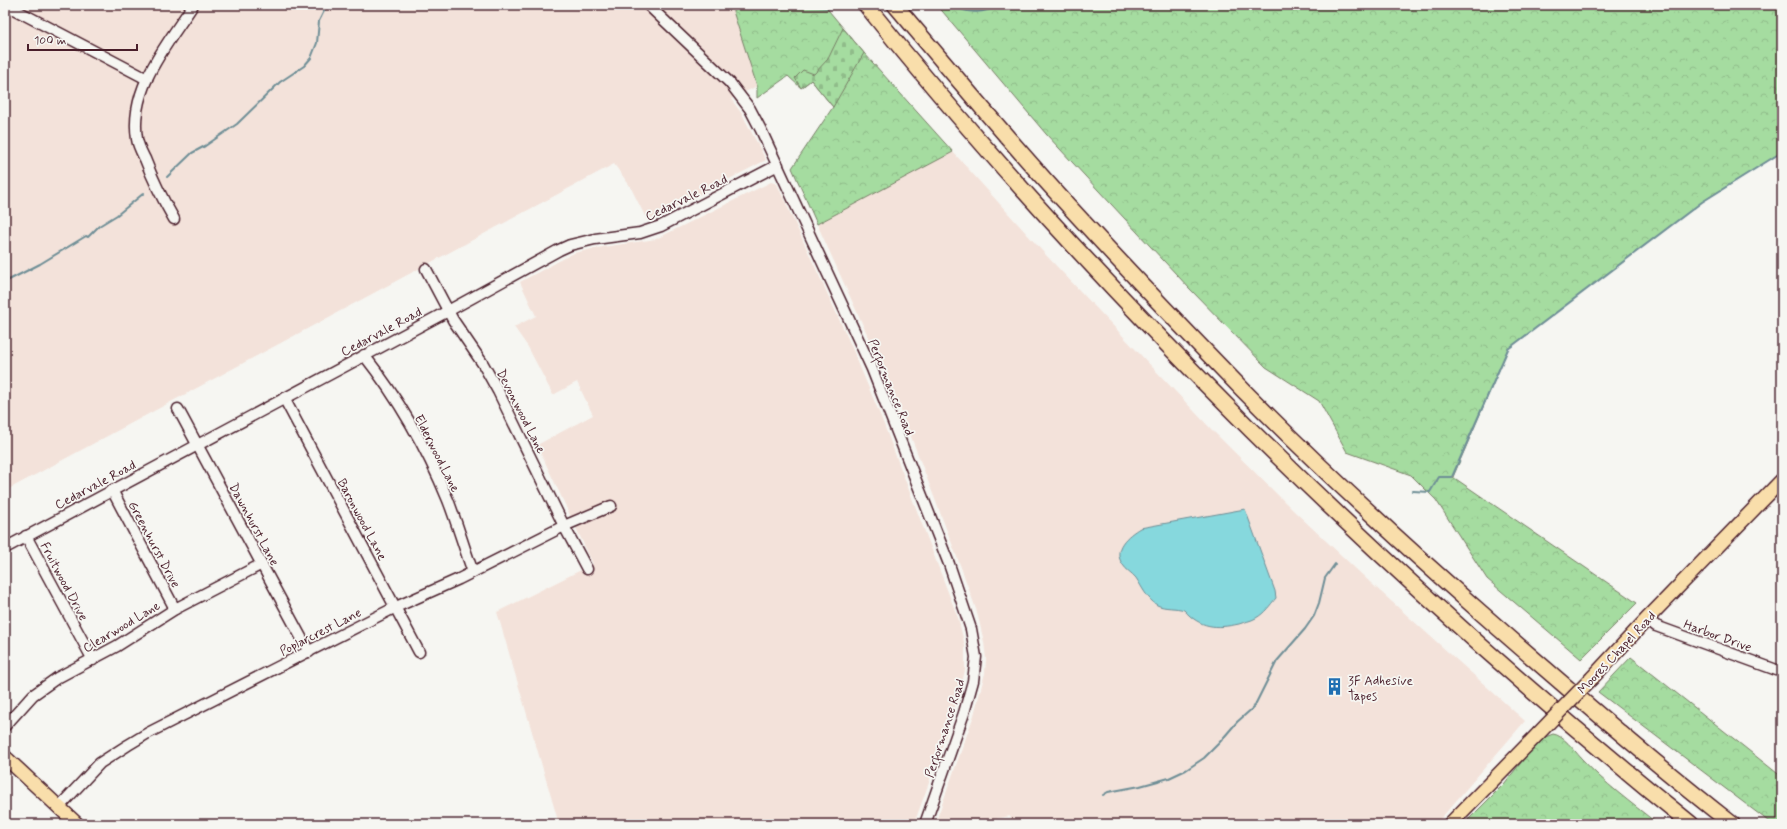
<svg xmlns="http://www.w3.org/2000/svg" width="1787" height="829" font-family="Mynerve,sans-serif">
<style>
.built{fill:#f3e2da}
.forest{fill:url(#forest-crowns);stroke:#787e66}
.cemetery{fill:url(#cemetery-stones);stroke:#787e66}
.water{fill:#86d8dd;stroke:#6e8e96}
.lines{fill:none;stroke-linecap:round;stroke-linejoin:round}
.stream{stroke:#6e8e96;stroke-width:2}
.minor-casing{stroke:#4a1f2b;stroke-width:13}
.major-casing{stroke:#4a1f2b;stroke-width:16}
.highway-casing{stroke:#4a1f2b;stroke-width:18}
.minor{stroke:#f6f6f2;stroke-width:10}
.major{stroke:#f9deab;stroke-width:13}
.highway{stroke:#f9deab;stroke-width:15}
.major-bridge-casing{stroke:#4a1f2b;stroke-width:16;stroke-linecap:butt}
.major-bridge{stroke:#f9deab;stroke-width:13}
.labels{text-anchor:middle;stroke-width:3.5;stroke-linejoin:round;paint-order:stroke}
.street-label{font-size:13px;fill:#4a1f2b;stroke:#f6f6f2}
.poi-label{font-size:13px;fill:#4a1f2b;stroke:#f6f6f2;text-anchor:start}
</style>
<defs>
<pattern id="forest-crowns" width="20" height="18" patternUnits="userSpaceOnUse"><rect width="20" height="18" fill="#a5dca0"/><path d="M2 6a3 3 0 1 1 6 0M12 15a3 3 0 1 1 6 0" fill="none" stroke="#90bc8a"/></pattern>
<pattern id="cemetery-stones" width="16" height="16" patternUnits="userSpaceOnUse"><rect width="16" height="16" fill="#a5dca0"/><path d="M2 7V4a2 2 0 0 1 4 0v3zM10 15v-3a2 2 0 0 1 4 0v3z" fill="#90bc8a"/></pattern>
</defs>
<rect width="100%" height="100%" fill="#f6f6f2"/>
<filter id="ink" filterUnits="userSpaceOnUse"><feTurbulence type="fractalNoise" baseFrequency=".025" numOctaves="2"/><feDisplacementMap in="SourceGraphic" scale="8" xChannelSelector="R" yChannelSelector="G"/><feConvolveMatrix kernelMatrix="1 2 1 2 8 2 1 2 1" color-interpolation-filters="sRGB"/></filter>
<g filter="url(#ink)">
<g class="built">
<path d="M5,5H731L757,86L731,99L742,114L766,160L658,216L647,220L630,186L614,164L5,491Z"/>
<path d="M953,152L1044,253L1212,430L1295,512L1372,584L1525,721L1436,824H1012L1010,816L974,824H935L974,715L985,673L986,659L984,642L977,612L962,570L897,400L817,224Z"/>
<path d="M771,182L777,184L850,343L881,417L958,618L965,646V670L960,691L943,744L914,824H559L497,612L593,564L537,445L593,415L577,382L553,395L528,347L514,327L536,316L520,282L574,253L597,248L656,239Z"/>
</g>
<g class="forest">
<path d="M731,5H824L864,53L953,152L817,224L792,168L833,107L811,80L801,88L788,76L757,98V86Z"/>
<path d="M937,5H1782V152L1702,202L1508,349L1453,477L1637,603L1581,659L1487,579L1436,500L1411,475L1347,452L1319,401L1266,367L1190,289L1046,134Z"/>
<path d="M1631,657L1782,777V824H1772L1598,692Z"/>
<path d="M1553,734C1563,735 1574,750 1581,758C1604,783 1631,803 1658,824H1464L1504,784L1538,741L1543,738Z"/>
</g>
<path class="cemetery" d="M843,28L864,53L833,107L811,80L801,88L795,78L803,70L814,74L828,59Z"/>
<path class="water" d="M1245,509L1275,591L1276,598C1270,605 1265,613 1256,618C1251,621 1244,622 1239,624C1216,629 1200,628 1184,610C1176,607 1165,609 1157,605C1147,599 1142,587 1136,578C1132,573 1126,570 1123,565C1111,549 1128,535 1140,528Z"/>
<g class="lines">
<g class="stream">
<path d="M792,5L832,8"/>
<path d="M953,5C970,16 984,12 1002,5"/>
<path d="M167,177L192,153L205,146L237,124L280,82L304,66L311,58L317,43L319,21L327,5"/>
<path d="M5,282L40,264L86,236L88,237L99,226L117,215L144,193"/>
<path d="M1413,491L1430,492L1439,477H1452L1508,349L1702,202L1782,152"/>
<path d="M1103,795L1108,792L1140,786L1169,778L1186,770L1204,758L1219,743L1237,722L1254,707L1277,661L1305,629L1314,616L1319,603L1325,578L1335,564"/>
</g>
<defs>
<g id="minor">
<path d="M6,5L147,79"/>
<path d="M648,5L730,83L750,109L761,130L872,369L949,564L971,629L976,657L973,681L964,713L925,824"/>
<path d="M174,219C163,200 153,180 145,159C142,153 138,146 137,139C129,88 167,45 193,5"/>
<path d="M426,269L453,320L483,364L498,391L564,526L587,569"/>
<path d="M364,355C398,398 427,449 448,500C457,523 464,548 473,572"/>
<path d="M284,398L419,652"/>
<path d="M178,409L309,652"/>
<path d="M112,490L175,609"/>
<path d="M26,536L93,660"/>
<path d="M5,548L448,311L559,250L570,245L595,239L640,233L661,226L778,165"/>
<path d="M1647,619L1656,626L1782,672"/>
<path d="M5,726L33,695L57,678L117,646L175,609L262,564"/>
<path d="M59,807L100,763L128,745L148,733L396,607L459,579L564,526L611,506"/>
</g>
<g id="major">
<path d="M1592,678L1647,619L1782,480"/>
<path d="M5,757L77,824"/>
<path d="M1450,824L1538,734"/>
</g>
<g id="highway">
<path d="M866,5C985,154 1116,295 1251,430C1391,568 1537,700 1691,824"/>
<path d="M895,5C945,64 994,123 1045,180C1109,251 1176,321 1243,390C1319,467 1398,540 1479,611C1562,684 1645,756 1732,824"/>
</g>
</defs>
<use href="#minor" class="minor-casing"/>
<use href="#major" class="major-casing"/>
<use href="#highway" class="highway-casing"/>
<use href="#minor" class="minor"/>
<use href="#major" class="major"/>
<use href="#highway" class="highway"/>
<defs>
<path id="major-bridge" d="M1538,734L1592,678"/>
</defs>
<use href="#major-bridge" class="major-bridge-casing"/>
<use href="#major-bridge" class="major-bridge"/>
</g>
</g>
<defs>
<symbol id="building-bare" viewBox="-9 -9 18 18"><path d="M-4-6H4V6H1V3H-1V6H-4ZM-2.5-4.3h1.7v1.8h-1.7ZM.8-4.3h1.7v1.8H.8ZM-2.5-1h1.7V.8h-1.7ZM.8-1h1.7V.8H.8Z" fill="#1f6fb2" stroke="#f6f6f2" stroke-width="2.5" paint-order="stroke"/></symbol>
</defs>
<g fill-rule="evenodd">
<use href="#building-bare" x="1322" y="674" width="25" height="25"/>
</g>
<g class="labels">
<g class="street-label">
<text transform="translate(686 197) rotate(-26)" y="5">Cedarvale Road</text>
<text transform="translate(381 331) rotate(-28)" y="5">Cedarvale Road</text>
<text transform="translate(892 387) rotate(68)" y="5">Performance Road</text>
<text transform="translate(522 411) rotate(63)" y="5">Devonwood Lane</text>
<text transform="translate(438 453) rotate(63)" y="5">Elderwood Lane</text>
<text transform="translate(95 484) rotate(-28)" y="5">Cedarvale Road</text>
<text transform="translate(363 519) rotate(62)" y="5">Baronwood Lane</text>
<text transform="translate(255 524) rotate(62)" y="5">Dawnhurst Lane</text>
<text transform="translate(155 544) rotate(62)" y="5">Greenhurst Drive</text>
<text transform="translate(65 581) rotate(62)" y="5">Fruitwood Drive</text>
<text transform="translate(121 626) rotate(-31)" y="5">Clearwood Lane</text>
<text transform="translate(320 631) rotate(-27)" y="5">Poplarcrest Lane</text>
<text transform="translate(1718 635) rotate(20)" y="5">Harbor Drive</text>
<text transform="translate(1616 652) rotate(-47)" y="5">Moores Chapel Road</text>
<text transform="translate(944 728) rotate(-72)" y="5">Performance Road</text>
</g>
<g class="poi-label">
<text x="1348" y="685">3F Adhesive<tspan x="1348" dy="15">Tapes</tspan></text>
</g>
</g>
<rect width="1787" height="829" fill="none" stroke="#f6f6f2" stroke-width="20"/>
<rect x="10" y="10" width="1767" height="809" fill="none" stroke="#4a1f2b" stroke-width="1.5" filter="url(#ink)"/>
<path d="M28 44v6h109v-6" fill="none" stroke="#4a1f2b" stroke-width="2"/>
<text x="34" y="44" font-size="12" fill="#4a1f2b" stroke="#f6f6f2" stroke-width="3" paint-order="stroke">100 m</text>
</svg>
